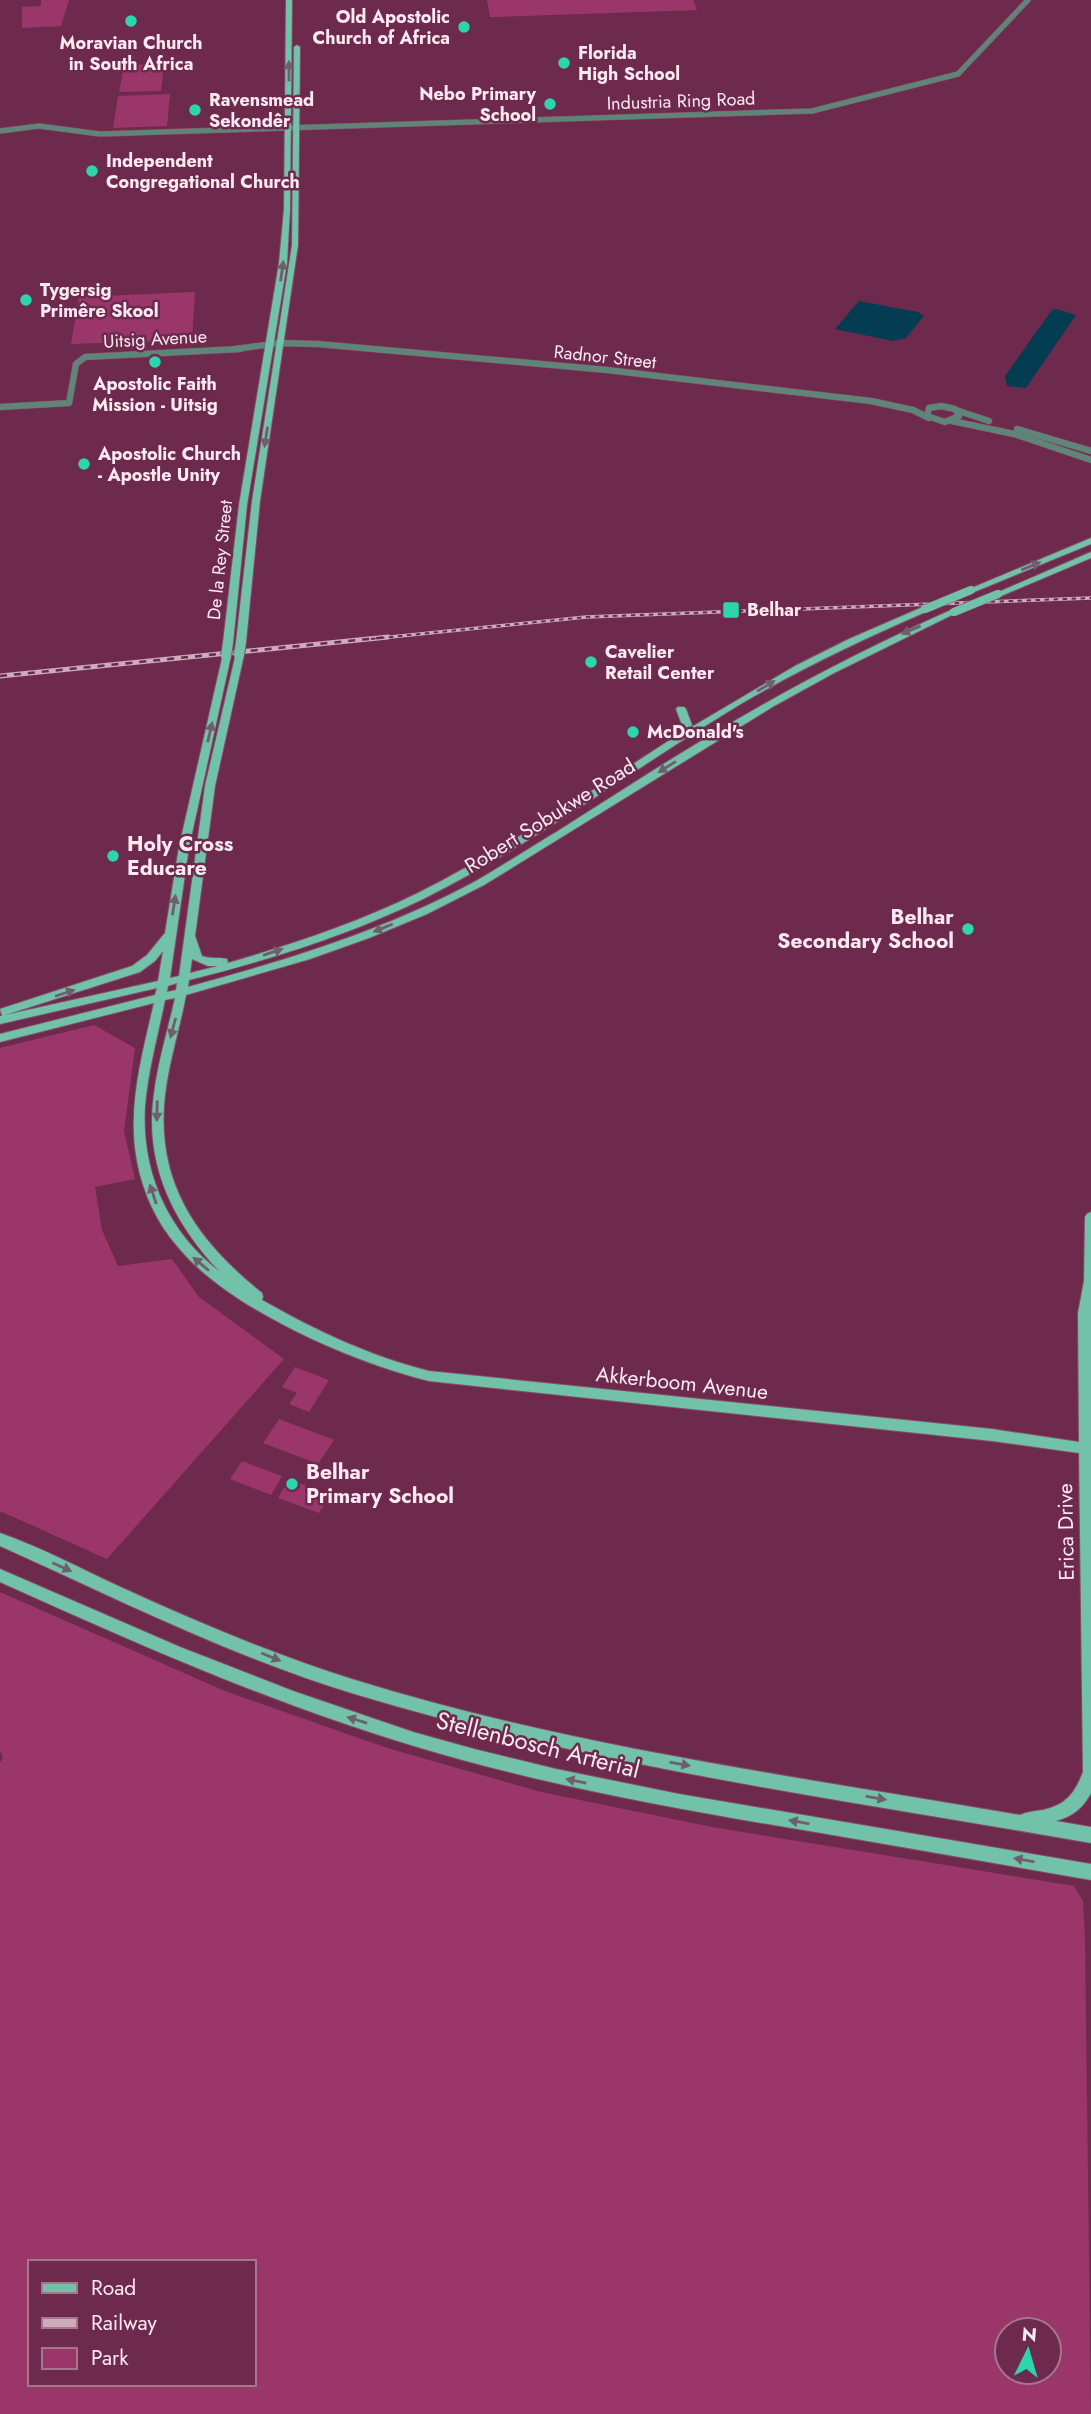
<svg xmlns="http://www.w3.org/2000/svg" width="1091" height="2414" font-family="Jost,sans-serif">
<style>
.green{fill:#9b366b;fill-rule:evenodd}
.water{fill:#043c51}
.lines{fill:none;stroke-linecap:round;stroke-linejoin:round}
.minor-far1-casing{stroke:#874c6a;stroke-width:6}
.minor-casing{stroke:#874c6a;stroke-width:7}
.major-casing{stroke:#874c6a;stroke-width:2}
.minor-far1{stroke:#5f8578;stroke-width:5}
.minor{stroke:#5f8578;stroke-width:6}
.major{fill:#71c2a8;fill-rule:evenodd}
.rail-far1-casing{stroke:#ccabbb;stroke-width:3.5}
.rail-casing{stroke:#ccabbb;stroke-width:5}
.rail-far1{stroke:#6e2a4d;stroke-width:2;stroke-dasharray:4.5;stroke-linecap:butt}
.rail{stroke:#6e2a4d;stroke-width:2.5;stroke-dasharray:7;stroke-linecap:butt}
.major-bridge-far1-casing{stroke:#874c6a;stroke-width:9;stroke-linecap:butt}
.major-bridge-casing{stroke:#874c6a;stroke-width:12;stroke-linecap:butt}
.major-bridge-far1{stroke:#71c2a8;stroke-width:8}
.major-bridge{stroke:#71c2a8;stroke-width:10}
.oneway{fill:#6f5f6d}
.poi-dot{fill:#2cd5ab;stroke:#6e2a4d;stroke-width:2.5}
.labels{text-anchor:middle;stroke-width:5;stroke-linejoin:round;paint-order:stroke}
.far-poi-label{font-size:18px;font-weight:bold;fill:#fae9f0;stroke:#6e2a4d;text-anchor:start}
.far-street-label{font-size:18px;fill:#fae9f0;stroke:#6e2a4d}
.street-label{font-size:21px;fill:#fae9f0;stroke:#6e2a4d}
.poi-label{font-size:21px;font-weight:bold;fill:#fae9f0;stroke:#6e2a4d;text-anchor:start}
.near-street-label{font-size:24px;fill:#fae9f0;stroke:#6e2a4d}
</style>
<rect width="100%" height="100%" fill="#6e2a4d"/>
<g class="green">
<path d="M41,0H69L61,26L22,28V7L41,6Z"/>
<path d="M487,0H693L697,10L493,17H490Z"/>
<path d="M164,64L161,91L119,92L124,65Z"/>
<path d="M170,94L167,126L113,128L118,96Z"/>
<path d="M195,292L192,340L71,344L79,297Z"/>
<path d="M94,1025L135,1048L124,1131L135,1179L95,1187L102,1230L118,1266L172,1259L199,1297L284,1359L107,1559L0,1511V1048Z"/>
<path d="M295,1367L329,1380L309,1412L289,1404L297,1393L282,1387Z"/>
<path d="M279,1419L334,1440L318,1464L263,1443Z"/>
<path d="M242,1461L282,1476L271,1495L230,1479Z"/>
<path d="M289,1479L330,1495L319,1513L278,1498Z"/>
<path d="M0,1592L225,1691L387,1748L541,1792L712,1827L1074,1886L1083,1901L1085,1940L1091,2414H0V1763L3,1758L0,1751ZM30,2262H254V2384H30ZM1007,2330H1049V2372H1007Z"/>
</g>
<g class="water">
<path d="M859,301L918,312L924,316L906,338L893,341L835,329Z"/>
<path d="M1056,309L1076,315L1026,388L1007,386L1005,376L1052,310Z"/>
</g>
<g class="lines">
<defs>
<path id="minor-far1" d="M0,131L39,126L100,134L812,111L958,74L1028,0"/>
<g id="minor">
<path d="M235,349L280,343L318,344L607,370L871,401L913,410L929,418"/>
<path d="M941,406L955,409L959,416L945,422L927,416L929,408Z"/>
<path d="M0,407L69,403L76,364L85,357L240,349"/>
<path d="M956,410L989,421"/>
<path d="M952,421L1014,434L1091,460"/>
<path d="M1017,429L1091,451"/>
</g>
<g id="major">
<path d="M286,0H292L290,209L287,263L247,505L233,643L228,646L223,643L239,505L279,263L284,209Z"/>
<path d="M297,45L300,47L298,245L260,501L246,642L241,645L236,642L252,501L292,245L294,47Z"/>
<path d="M1091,538V544L974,592L967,590Z"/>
<path d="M1091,552V558L1001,596L994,594Z"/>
<path d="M925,606L928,607V611C863,639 800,669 739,705C633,769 534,844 423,899C349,935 269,960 189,980L188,987C287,960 386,930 476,881C504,865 531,847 558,831C607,800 656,768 706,738C785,690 866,648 951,610L954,609L958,612L834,673L774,706L484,885L427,914L369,938L310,959L186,995C180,1028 169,1061 165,1095C155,1182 197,1241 262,1293L263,1297L262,1300C315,1330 369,1356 429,1371L992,1429L1079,1442L1078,1313L1084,1281L1085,1217L1087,1214L1091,1212V1793C1083,1808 1073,1816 1056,1821L1091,1827V1843C846,1800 597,1767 358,1695C234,1658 118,1599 0,1546V1533C43,1548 85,1571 127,1590C202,1624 277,1656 355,1680C570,1747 799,1777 1020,1815C1027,1812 1035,1811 1043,1810C1066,1805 1075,1793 1083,1772L1079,1453L992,1441L429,1381C352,1362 229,1309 178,1247C157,1223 143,1193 137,1161C127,1108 142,1055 154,1003L0,1042V1034L155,995L157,988L0,1024V1016H2L0,1009L132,966L147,955L165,933L179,847L223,654L226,653L231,656L189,847L170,978L179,976L205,786L236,653L239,652L244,655L215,786L195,936L202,956C210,959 218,957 227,959L228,963C293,944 357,923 418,893C507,848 590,792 673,738L682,725L676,709L678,707H684L686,709L692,725L690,728L795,666L849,639ZM163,951L158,981L5,1015L140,972L155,961ZM192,959L208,966H218L190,973ZM177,983L176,990L167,992L168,986ZM175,998C168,1030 158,1061 154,1094C144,1163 172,1221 219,1271C167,1231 141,1171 145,1106C148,1070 158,1035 165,1000Z"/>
<path d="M0,1569L180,1647L293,1691L413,1732L474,1749L556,1769L679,1794L1091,1864V1880C1003,1865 915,1849 827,1834C688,1811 549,1787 414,1746C271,1703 135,1643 0,1582Z"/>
</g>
</defs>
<use href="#minor-far1" class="minor-far1-casing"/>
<use href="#minor" class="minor-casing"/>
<use href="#major" class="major-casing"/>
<use href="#minor-far1" class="minor-far1"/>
<use href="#minor" class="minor"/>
<use href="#major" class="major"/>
<defs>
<path id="rail-far1" d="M371,639L586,617L1091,598"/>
<path id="rail" d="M0,676L388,637"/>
</defs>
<use href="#rail-far1" class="rail-far1-casing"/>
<use href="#rail" class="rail-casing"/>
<use href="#rail-far1" class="rail-far1"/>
<use href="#rail" class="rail"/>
<defs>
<g id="major-bridge-far1">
<path d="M925,609L971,590"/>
<path d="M954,612L998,594"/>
</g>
<g id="major-bridge">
<path d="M239,655L241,642"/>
<path d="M226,656L228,643"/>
</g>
</defs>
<use href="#major-bridge-far1" class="major-bridge-far1-casing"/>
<use href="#major-bridge" class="major-bridge-casing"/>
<use href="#major-bridge-far1" class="major-bridge-far1"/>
<use href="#major-bridge" class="major-bridge"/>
</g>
<defs><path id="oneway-solid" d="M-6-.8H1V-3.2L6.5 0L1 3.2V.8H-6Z" transform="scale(1.75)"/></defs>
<g class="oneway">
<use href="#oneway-solid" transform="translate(289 71) rotate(-90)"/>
<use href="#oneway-solid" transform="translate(282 271) rotate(-82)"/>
<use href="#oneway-solid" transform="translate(266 437) rotate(99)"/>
<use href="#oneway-solid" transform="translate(1031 566) rotate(-22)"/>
<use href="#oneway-solid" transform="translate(911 630) rotate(157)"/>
<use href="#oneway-solid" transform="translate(766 686) rotate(-31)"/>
<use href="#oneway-solid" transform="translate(210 732) rotate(-77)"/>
<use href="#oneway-solid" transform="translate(667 767) rotate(148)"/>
<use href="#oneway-solid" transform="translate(174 905) rotate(-81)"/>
<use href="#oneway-solid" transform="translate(383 928) rotate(158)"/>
<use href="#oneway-solid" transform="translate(273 952) rotate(-19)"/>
<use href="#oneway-solid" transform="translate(65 993) rotate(-18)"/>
<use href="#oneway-solid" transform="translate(173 1028) rotate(105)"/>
<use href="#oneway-solid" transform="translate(157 1111) rotate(91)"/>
<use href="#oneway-solid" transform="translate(153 1194) rotate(-108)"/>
<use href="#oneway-solid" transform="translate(201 1264) rotate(-140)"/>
<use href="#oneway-solid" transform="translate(62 1567) rotate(24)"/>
<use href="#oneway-solid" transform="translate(271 1657) rotate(22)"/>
<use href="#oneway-solid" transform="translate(357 1720) rotate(-163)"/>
<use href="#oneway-solid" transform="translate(680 1764) rotate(10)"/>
<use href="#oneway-solid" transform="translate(576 1781) rotate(-168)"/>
<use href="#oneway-solid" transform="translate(876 1798) rotate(10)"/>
<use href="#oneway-solid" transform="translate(799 1822) rotate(-170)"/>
<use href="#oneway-solid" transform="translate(1024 1860) rotate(-170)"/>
</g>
<g class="poi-dot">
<circle cx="131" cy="21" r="7"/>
<circle cx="464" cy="27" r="7"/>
<circle cx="564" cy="63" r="7"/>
<circle cx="550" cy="104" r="7"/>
<circle cx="195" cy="110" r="7"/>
<circle cx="92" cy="171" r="7"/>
<circle cx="26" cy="300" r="7"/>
<circle cx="155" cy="362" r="7"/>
<circle cx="84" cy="464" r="7"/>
<rect x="722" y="601" width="18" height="18" rx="3.5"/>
<circle cx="591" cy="662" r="7"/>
<circle cx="633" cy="732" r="7"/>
<circle cx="113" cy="856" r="7"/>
<circle cx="968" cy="929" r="7"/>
<circle cx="292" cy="1484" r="7"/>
</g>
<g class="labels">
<g class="far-poi-label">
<text x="450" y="23" text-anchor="end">Old Apostolic<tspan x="450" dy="21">Church of Africa</tspan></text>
<text x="131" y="49" text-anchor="middle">Moravian Church<tspan x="131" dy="21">in South Africa</tspan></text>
<text x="578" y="59">Florida<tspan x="578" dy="21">High School</tspan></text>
<text x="536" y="100" text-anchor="end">Nebo Primary<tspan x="536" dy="21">School</tspan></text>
<text x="209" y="106">Ravensmead<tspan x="209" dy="21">Sekondêr</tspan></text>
<text x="106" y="167">Independent<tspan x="106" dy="21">Congregational Church</tspan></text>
<text x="40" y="296">Tygersig<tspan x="40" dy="21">Primêre Skool</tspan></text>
<text x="155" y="390" text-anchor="middle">Apostolic Faith<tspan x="155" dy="21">Mission - Uitsig</tspan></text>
<text x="98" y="460">Apostolic Church<tspan x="98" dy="21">- Apostle Unity</tspan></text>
<text x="747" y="616">Belhar</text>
<text x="605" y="658">Cavelier<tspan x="605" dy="21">Retail Center</tspan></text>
<text x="647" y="738">McDonald's</text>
</g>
<g class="far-street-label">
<text transform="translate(681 101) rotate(-2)" y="6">Industria Ring Road</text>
<text transform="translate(155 339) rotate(-3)" y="6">Uitsig Avenue</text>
<text transform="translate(605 357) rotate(6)" y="6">Radnor Street</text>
<text transform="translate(220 560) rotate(-84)" y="6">De la Rey Street</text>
</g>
<g class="street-label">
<text transform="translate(550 816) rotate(-32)" y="7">Robert Sobukwe Road</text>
<text transform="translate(682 1383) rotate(6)" y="7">Akkerboom Avenue</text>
<text transform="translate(1066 1532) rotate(-91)" y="7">Erica Drive</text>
</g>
<g class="poi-label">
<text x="127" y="851">Holy Cross<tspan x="127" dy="24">Educare</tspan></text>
<text x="954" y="924" text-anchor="end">Belhar<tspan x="954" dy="24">Secondary School</tspan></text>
<text x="306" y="1479">Belhar<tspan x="306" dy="24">Primary School</tspan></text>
</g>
<g class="near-street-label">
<text transform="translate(538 1745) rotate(14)" y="8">Stellenbosch Arterial</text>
</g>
</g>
<rect x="28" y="2260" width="228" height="126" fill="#6e2a4d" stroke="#a6768e" stroke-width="2"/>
<rect x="42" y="2283" width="35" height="10" fill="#71c2a8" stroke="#a6768e" stroke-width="2"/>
<text x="91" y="2295" font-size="21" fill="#fae9f0">Road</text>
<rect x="42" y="2318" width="35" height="10" fill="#ccabbb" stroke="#a6768e" stroke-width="2"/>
<text x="91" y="2330" font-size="21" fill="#fae9f0">Railway</text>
<rect x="42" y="2348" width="35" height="21" fill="#9b366b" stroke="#a6768e" stroke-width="2"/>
<text x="91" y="2365" font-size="21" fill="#fae9f0">Park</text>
<g transform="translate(1028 2351) rotate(5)"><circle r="33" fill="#6e2a4d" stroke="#a6768e" stroke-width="2"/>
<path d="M0-5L12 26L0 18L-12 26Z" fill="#2cd5ab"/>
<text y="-10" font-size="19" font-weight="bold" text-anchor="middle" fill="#fae9f0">N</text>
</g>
</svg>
